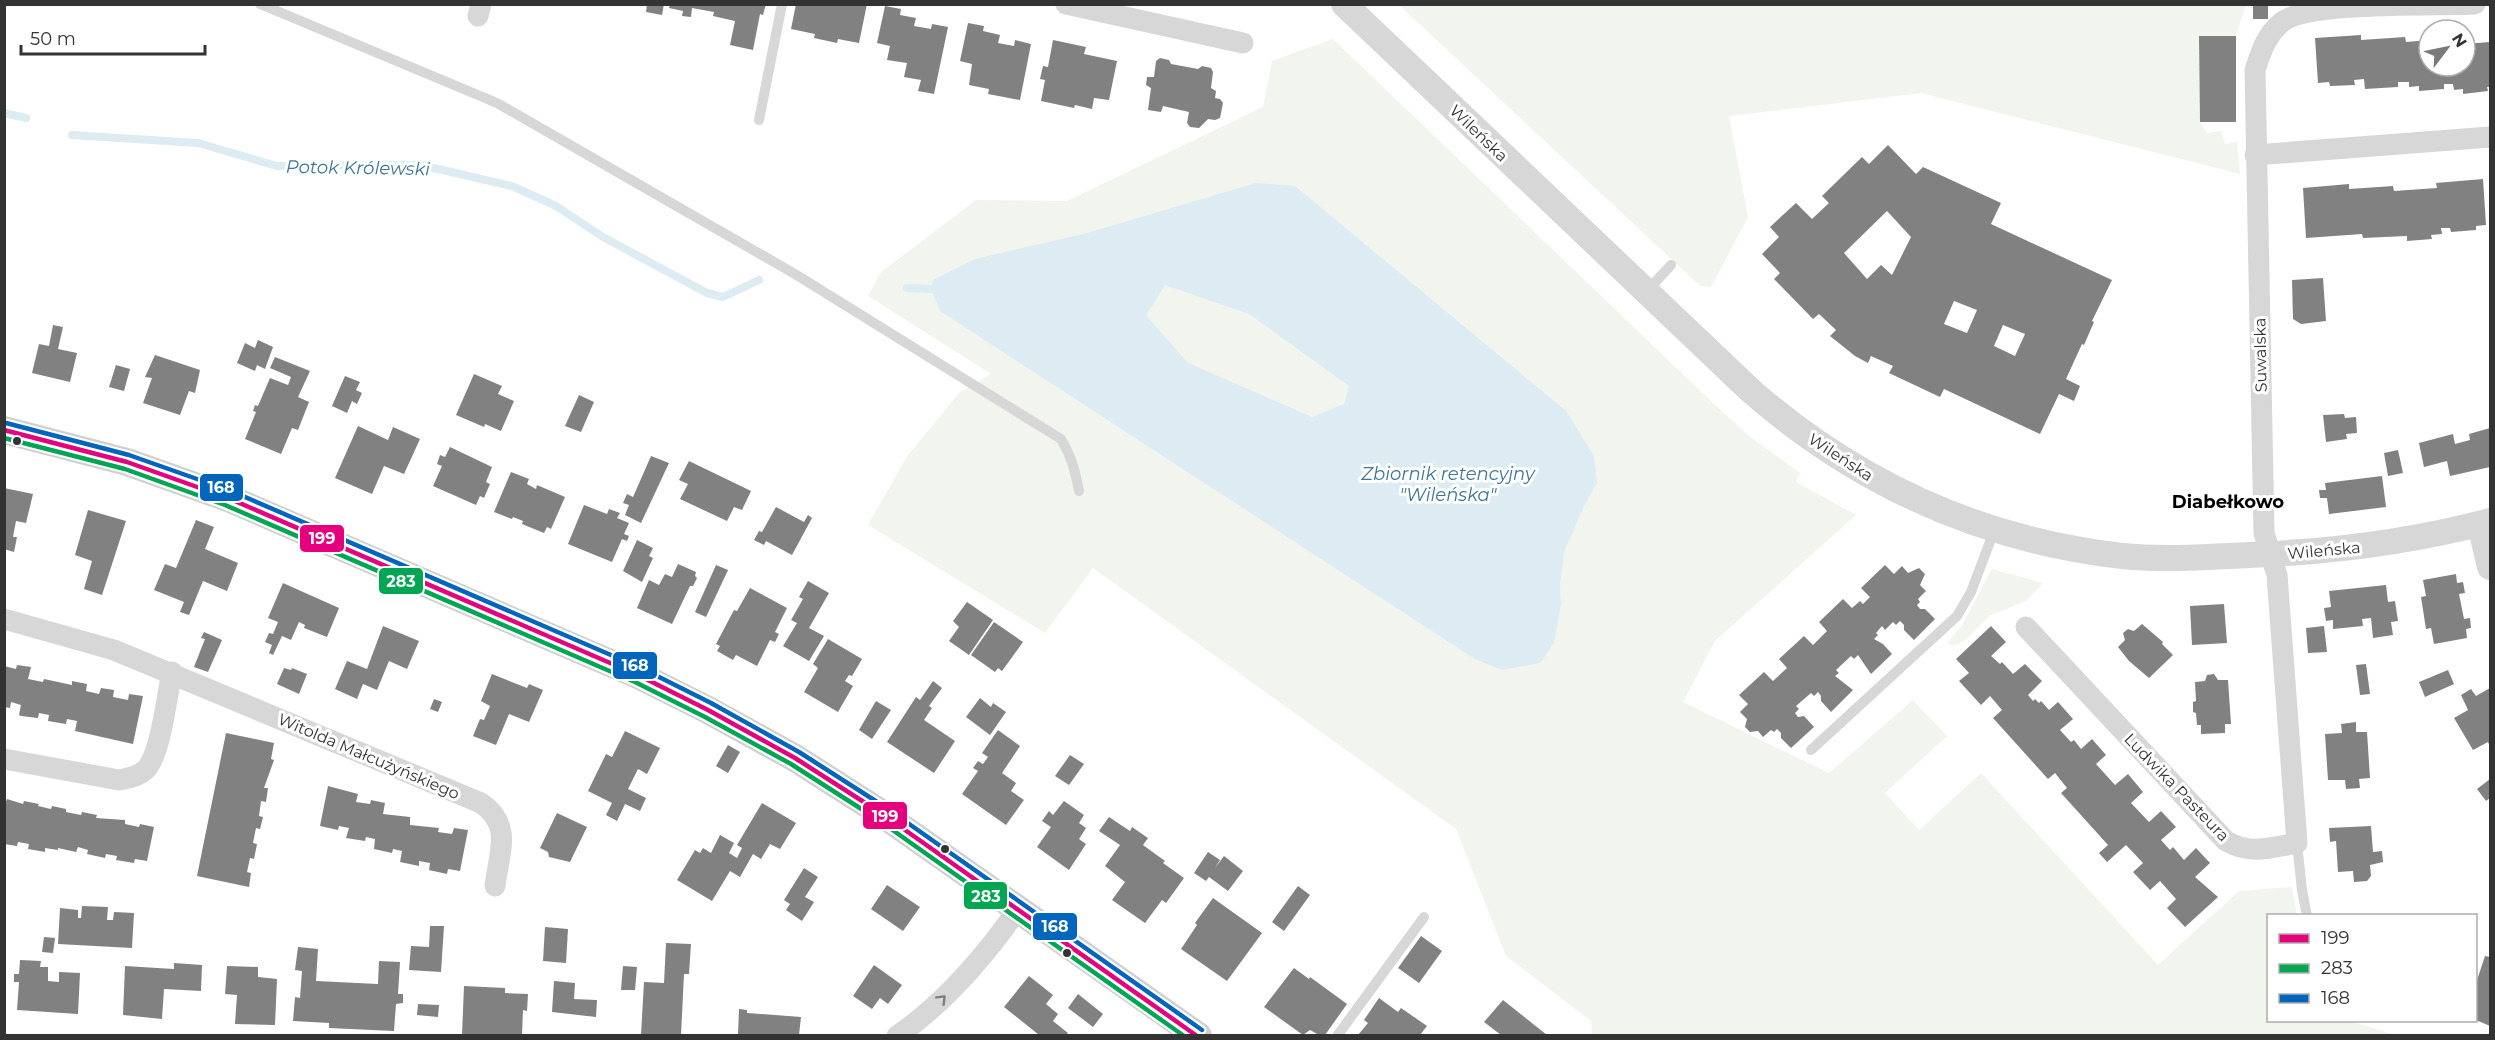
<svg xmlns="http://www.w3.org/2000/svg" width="2495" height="1040" font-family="Montserrat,sans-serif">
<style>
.green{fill:#f1f5ed}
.water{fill:#ddebf3;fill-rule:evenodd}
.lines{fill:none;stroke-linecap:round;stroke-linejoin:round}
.stream{stroke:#ddebf3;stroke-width:8}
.building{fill:#818181;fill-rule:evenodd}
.service{stroke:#d7d7d7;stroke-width:10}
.minor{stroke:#d7d7d7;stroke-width:21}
.tertiary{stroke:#d7d7d7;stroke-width:26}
.secondary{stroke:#d0d0d0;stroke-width:28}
.bus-1-casing{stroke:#fff;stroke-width:9}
.bus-2-casing{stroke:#fff;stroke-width:9}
.bus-3-casing{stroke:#fff;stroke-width:9}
.bus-1{stroke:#e5007d;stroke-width:4.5}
.bus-2{stroke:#00a651;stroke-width:4.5}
.bus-3{stroke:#0065bd;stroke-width:4.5}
.oneway{stroke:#7d7d7d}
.bus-dot{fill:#333;stroke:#fff;stroke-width:2}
.labels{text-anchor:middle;stroke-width:6;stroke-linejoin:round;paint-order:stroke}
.street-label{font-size:16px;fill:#333;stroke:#fff}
.water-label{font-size:18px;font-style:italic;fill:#3f7597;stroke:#fff}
.neighbourhood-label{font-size:18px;font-weight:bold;fill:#000;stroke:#fff}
.line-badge{stroke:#fff;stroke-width:2}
.badge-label{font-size:16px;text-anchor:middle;font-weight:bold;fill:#fff}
</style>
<rect width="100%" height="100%" fill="#fff"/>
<g class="green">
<path d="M1399,5H2246L2236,36L2199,37L2200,122L2207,133L2221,131L2225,144L2237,141L2240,174L1921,93L1729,116L1748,217L1711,287L1700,286Z"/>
<path d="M1333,39L1713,403L1749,436L1800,473L1796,482L1856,515L1715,641L1683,702L1829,773L1913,700L1947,736L1885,793L1919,830L1981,773L2158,965L2239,891L2292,887L2297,915L2268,916V1020L2350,1021L2395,1035H1592L1591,1021L1506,956L1456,829L1093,568L1045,633L868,525L908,455L959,393L991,374L868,296L880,273L976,200L1067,201L1263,107L1272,61Z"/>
<path d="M1992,569L2043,583L2026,601L1989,616L1965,640L1954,646L1947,643L1961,627Z"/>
</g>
<path class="water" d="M1256,183L1295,186L1566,411L1594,456L1597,483L1585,504L1564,552L1560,586L1561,604L1554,643L1540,663L1502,670L1475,659L940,311L931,289L933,280L975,259L1087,233ZM1165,285L1249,314L1349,386L1344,404L1312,417L1188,363L1146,315Z"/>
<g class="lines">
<g class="stream">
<path d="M4,113L26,118"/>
<path d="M72,135L198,143L277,166L421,165L512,186L556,206L603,237L707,293L723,297L759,280"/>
<path d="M907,288L931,289"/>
</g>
</g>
<g class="building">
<path d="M647,4H664L662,15L646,12Z"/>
<path d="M670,4H766L763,15L760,14L753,50L730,45L735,21L713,16L714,12L692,8L691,17L682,16L683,11L669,8Z"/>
<path d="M796,4H867L859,43L838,39L837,43L814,38L815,34L791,29Z"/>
<rect x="2253" y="4" width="15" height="15"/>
<path d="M885,6L901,9L900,15L916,18L914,26L931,29L932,24L948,27L934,94L918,91L921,80L904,77L907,63L887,60L890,46L877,43Z"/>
<path d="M968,23L984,26L983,31L1000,35L998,43L1014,46L1015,40L1031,44L1020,100L988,94L989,89L969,85L972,64L960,61Z"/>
<path d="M2361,35V40L2405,37L2406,42L2429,40V66H2465V44L2490,42V87H2487L2488,91L2463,94V89L2454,90L2453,84H2444V89L2419,91V86L2409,87V82H2398V87L2365,89L2364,79L2354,80L2355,85L2330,86L2329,82L2318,83L2315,38Z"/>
<path d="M2199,36H2236V122H2200Z"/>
<path d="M1053,40L1086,47L1084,54L1117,61L1109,100L1094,98L1092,109L1075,105L1074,108L1041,101L1045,80L1040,79L1043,66L1048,67Z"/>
<path d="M1160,58L1169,60L1171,64L1198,69L1202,66L1211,68L1213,72L1211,88L1216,91L1215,98L1220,99L1223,103L1220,118L1215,120L1208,119L1199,128L1190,127L1187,123L1189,112L1163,106L1161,112L1148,110L1151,88L1146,85L1147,77H1154L1156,61Z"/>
<path d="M1888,145L1916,174L1923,167L2001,203L1991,224L2112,280L2092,321L2094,322L2084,345L2082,344L2066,379L2080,386L2074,401L2059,394L2040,434L1944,389L1940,397L1889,373L1893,366L1871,356L1868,363L1855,356L1830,336L1836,330L1819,314L1813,319L1774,279L1780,273L1762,254L1779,237L1770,227L1796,203L1812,219L1829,203L1822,196L1862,157L1869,164ZM1887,211L1911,237L1892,275L1881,265L1867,279L1844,253ZM1954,301L1977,310L1967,333L1944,324ZM2003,325L2025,334L2015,356L1994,346Z"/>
<path d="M2483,179L2486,225L2476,226V230L2451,232L2450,228H2441L2442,234L2431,235L2432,239L2407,241V236L2363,238L2362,234L2306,238L2303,188L2349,184V189L2393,186L2394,191L2437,188L2436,183Z"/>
<path d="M2323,278L2326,321L2301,324L2293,319L2292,280Z"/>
<path d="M53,325L63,327L58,349L77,353L70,382L32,373L39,344L49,346Z"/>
<path d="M258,340L273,347L265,369L257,365L255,371L237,363L245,343L255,348Z"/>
<path d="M155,355L200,370L195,393L189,391L180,415L143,403L152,378L145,377Z"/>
<path d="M275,357L310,371L298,397L309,402L298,430L292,428L281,454L245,439L256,412L253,411L255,405L258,406L270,378L288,385L291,377L270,368Z"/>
<path d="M116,365L130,369L124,391L109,387Z"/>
<path d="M474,374L502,386L498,394L514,401L501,431L485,424L484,427L456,415Z"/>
<path d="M345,376L360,382L356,390L362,393L357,404L352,401L347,413L332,406Z"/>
<path d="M579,395L594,402L581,432L565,426Z"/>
<path d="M2344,414L2345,418L2356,417L2357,433L2346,434L2347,439L2326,442L2323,415Z"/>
<path d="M358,426L388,440L393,427L420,439L404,474L384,466L372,494L335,478Z"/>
<path d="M2490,428V467L2450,476L2447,461L2424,467L2419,443L2453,434L2455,444L2470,440L2469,434Z"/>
<path d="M450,447L492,467L486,482L490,484L484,498L480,496L476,505L433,486L442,466L437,464L440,455L445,457Z"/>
<path d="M2398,450L2403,473L2388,476L2384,453Z"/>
<path d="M651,456L669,463L641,523L625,515L629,505L623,503L627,494L633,497Z"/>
<path d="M689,461L751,491L742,510L734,507L727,521L680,499L688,484L679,480Z"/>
<path d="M511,472L529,479L527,484L536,489L537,485L565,497L551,529L547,527L544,533L522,524L523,521L513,517L512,519L494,512Z"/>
<path d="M2382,476L2386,507L2329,514L2327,498H2320L2319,490H2326L2325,483Z"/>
<path d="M4,488L33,494L26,523L16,521L13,537H17L14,552L4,549Z"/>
<path d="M584,505L607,514L609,509L620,513L617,518L629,523L624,534L629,536L627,541L622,539L612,562L568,544Z"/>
<path d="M776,507L804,522L808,515L812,518L792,555L766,541L764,545L754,540L759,531L762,532Z"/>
<path d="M88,510L126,521L102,595L84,589L92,561L75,555Z"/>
<path d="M196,520L214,527L205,549L238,563L227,591L203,581L189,615L180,612L184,602L154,590L165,564L176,568Z"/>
<path d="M637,540L653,548L649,556L653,558L642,582L623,571Z"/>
<path d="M678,564L696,572L695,576L697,578L693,586H690L672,624L637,608L649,580L659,585L665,574L672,577Z"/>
<path d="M716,565L728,570L706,617L695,612Z"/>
<path d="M1885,565L1894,574L1902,566L1908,573L1919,568L1925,574L1920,585L1926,591L1918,599L1920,602L1917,605L1920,609H1925L1935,619L1914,640L1904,630V625L1900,621L1896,625L1893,622L1885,630L1882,626L1876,633L1878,635L1874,639L1883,644L1892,654L1871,674L1858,655L1854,659L1851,656L1836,670L1839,673L1835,676L1853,690L1831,712L1821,701V696L1818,692L1814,696L1811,693L1796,706L1799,709L1795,713L1798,717L1804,716L1814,727L1791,748L1781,738V733L1777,729L1774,732L1771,730L1763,737L1758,731L1750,732L1745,727L1747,719L1740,712L1748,704L1739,695L1764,672L1773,681L1787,668L1779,659L1804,636L1813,645L1827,631L1819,622L1843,599L1852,608L1860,601L1863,604L1870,597L1861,588Z"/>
<path d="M2456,574L2457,583L2463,582L2465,593L2459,594L2464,619L2470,618L2471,628L2466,629L2467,638L2434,644L2431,628L2426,629L2421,597L2426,596L2423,580Z"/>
<path d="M808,581L829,593L809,628L824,636L809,661L783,646L797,623L791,620L803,599L799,597Z"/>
<path d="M283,583L339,608L327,637L304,628L305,625L299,622L291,640L282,636L273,655L269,653L272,645L265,642L269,633L273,634L278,622L268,618Z"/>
<path d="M2386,585L2388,602L2395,601L2398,621L2391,622L2393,635L2373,638L2371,618L2362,619L2363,626L2333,629V620L2326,621L2324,608L2331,607L2329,591Z"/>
<path d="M750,588L787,608L775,632L779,634L775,642L770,640L757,666L736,655L733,660L717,651L720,646L716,644L734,610L737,611Z"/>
<path d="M967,602L993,620L969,655L949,641L959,627L953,621Z"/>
<path d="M2224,604L2227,643L2192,645L2190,606Z"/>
<path d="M994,622L1023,642L1002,671L998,668L995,672L971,655Z"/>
<path d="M2142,624L2163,642L2162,644L2173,655L2149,678L2129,661L2118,647L2125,640L2123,633L2128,629L2134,631Z"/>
<path d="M383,626L419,641L407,669L389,661L377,690L363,684L357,699L335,689L347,661L367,669Z"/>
<path d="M1991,626L2006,642L1991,656L2000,664L2002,662L2013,674L2025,664L2042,681L2028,695L2033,701L2035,699L2039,703L2041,701L2049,710L2058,702L2073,719L2060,730L2071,742L2074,740L2081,749L2092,739L2106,755L2096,764L2115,785L2128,774L2143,792L2131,803L2149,822L2161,811L2176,827L2161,840L2170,850L2173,847L2184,860L2196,848L2210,863L2195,877L2218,897L2185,927L2167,908L2176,899L2160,881L2150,890L2133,872L2143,863L2126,845L2107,862L2099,853L2108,845L2061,793L2067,788L2055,773L2048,779L1993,718L2002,710L1990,696L1981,705L1959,681L1969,673L1956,659Z"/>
<path d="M2324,626L2327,652L2308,653L2306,628Z"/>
<path d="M204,632L222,640L208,672L194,667L205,639L201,638Z"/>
<path d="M828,639L862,659L852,676L849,675L845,681L853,686L838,712L804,692L818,668L813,664Z"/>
<path d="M2366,664L2370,694L2360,695L2356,665Z"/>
<path d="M17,665L31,667L28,679L43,682L44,679L72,685V681L87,684L86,691L99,694L101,688L114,690L113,697L128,700L129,694L143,696L133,744L75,731L77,721L67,719L66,724L48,721L49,715L39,713L38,718L21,716L19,715L21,705L11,702L10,708L4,707V666L16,669Z"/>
<path d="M284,668L291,670L292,668L307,674L299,694L277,684Z"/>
<path d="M2448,670L2454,684L2425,697L2419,682Z"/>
<path d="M492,674L527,688L529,684L543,690L529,722L509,714L496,745L473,736L480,719L484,720L490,706L481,701Z"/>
<path d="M2214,674L2218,680H2228L2231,724H2225V733L2201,734V725H2197L2196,713L2193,712V702L2196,701L2195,682L2205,681L2207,675Z"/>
<path d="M933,681L942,688L929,706L932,708L924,720L955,741L934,773L887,742L916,697L920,700Z"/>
<path d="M2490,688V747L2488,742L2473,750L2454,718L2468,710L2461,695L2471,689L2476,696Z"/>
<path d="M980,698L991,707L993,703L1006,712L990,735L966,717Z"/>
<path d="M434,699L442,702L438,712L430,709Z"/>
<path d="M876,701L891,710L872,739L859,730Z"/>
<path d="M2356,722V732H2367L2370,778L2359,779L2360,788L2346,789L2345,780H2328L2325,734L2342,733L2341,724Z"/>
<path d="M998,730L1020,746L1002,773L1016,783L1011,791L1024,800L1006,825L962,794L978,771L973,768L978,761L983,764L988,757L982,753Z"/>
<path d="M625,731L660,748L647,774L638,769L628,789L646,798L640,811L625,804L617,821L606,815L612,803L588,791L606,754L612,757Z"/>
<path d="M226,733L274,743L271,759L274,760L264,788H268L266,802L261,801L259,816L263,817L260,829L256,828L253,843L257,844L254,859L250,858L247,872L251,873L249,887L197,876Z"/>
<path d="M728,745L740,752L728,773L716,766Z"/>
<path d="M1070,755L1084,764L1069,785L1055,776Z"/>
<path d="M2490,779V798L2486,801L2477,789Z"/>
<path d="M328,786L358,794L356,802L370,804L371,800L385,803L383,814L410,817V825L439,828L438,832L452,834L454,828L468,830L460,871L448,869L447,874L429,870L430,863L419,861V866L400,862L402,851L393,849L392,853L374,849L375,839L366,837L365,841L346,838L349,828L339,826L338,830L320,826Z"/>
<path d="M7,799L23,804L24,801L39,804L38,806L51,809L52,806L66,809V812L81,815L82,812L97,815L96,818L125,820V824L139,827L140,824L154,827L147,861L135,859L134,863L116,860L117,856L106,854L105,858L87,854L88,850L78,847L76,852L58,848V850L45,848V852L28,849L29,844L18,842L17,846L4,844V808Z"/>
<path d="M1064,801L1084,815L1079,823L1086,828L1079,839L1086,844L1069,870L1037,847L1051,827L1042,821L1049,811L1053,815Z"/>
<path d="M762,803L796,823L780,849L770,844L761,859L753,854L740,877L730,871L712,901L677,880L695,850L700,853L703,848L711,853L720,835L734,843L729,853L737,858L742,848L737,845Z"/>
<path d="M557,813L587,827L570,862L549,857L548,852L540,848Z"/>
<path d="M1109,817L1130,831L1132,827L1148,838L1143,845L1165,861L1163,863L1184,878L1166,903L1162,900L1145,923L1112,900L1125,882L1105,866L1120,845L1099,831Z"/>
<path d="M2371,826L2373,852L2382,851L2383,862L2370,865L2371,876L2367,881L2354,882L2353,871L2338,872L2336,841L2330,842L2329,828Z"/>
<path d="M1208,852L1220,860L1215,868L1224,856L1243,871L1228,891L1209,877L1206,881L1194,873Z"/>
<path d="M804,868L818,877L805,897L814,902L802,921L786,910L790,904L784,900Z"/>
<path d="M887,885L920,907L903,931L871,909Z"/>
<path d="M1298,886L1310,895L1284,931L1272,922Z"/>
<path d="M1213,898L1262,933L1227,981L1181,949L1197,925L1195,923Z"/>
<path d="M82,906L108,907L107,920H113L114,912L134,913L132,948L58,944L60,908L78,910V918H81Z"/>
<path d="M430,926H444L441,972L409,970L411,946L429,947Z"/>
<path d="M545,927L568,929L566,963L543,961Z"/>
<path d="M1421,936L1442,951L1419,983L1398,968Z"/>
<path d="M44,937L55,938L53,953L42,952Z"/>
<path d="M666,943L691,944L689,974H684L681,1035H641L644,982L664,983Z"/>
<path d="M298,947L318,949L316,981L378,984L379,961L400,962L398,994H403V1003L396,1004L394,1031L329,1028V1023L293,1021L295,997L300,998L302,971L295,970Z"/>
<path d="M2485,956L2490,957V1026L2476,1020V983Z"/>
<path d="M20,960L41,961L40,967H48V981L59,982V972L80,973L78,1014L17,1010L19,982H14V974H19Z"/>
<path d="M174,963L202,965L201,991L164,989L162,1019L123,1015L125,966L174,969Z"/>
<path d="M874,965L902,985L888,1004L880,998L872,1009L853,996Z"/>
<path d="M227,966L258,967V977L277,979L275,1025L235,1024L237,995L225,994Z"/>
<path d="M623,966L637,967L635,990H621Z"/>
<path d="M1294,968L1309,979L1310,977L1347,1004L1325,1035H1319L1310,1030L1303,1035L1264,1007Z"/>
<path d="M1029,976L1053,995L1046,1004L1058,1014L1053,1021L1068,1033L1066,1035H1039L1004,1007Z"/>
<path d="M554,981L575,983L574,999L597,1000L596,1017L552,1012Z"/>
<path d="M464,986L505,988V993L528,994L527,1011L523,1010L522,1035H462Z"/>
<path d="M1078,994L1103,1014L1093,1027L1068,1008Z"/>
<path d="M1379,998L1398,1012L1401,1008L1427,1026L1420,1035H1358L1368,1023L1364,1020Z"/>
<path d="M1503,1000L1547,1035H1501L1484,1022Z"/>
<path d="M418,1004L439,1005L438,1017L417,1015Z"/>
<path d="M739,1009L747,1010V1013L801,1017L799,1035H738Z"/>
</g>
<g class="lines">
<g class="service">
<path d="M260,4L497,103L795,274L1061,439C1072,457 1075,471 1079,491"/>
<path d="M759,120L782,4"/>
<path d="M1647,291L1671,265"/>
<path d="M1811,750L1957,616L1971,592L1994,531"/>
<path d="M2297,843L2302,890L2307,916"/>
<path d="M1337,1036L1424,917"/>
</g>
<g class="minor">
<path d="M1066,4L1243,43"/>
<path d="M478,16L481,4"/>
<path d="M2255,155L2490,137"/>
<path d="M4,619L114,650L481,803C513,825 499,852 495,886"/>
<path d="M2026,627L2226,841C2250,855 2271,848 2297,843L2277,575L2264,533L2255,70C2261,52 2266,35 2282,22C2309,1 2435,6 2475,4"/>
<path d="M4,759L119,780C129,778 141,776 148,767C161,749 167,696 172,672"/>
<path d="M897,1036C945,1003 985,956 1018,909"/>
</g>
<g class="tertiary">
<path d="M1344,4L1751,391C1858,484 1981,540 2122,556C2164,560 2207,557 2249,555C2331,552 2411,542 2490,521"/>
<path d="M2480,524L2490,567"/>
</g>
<path class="secondary" d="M4,430L127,462L228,498L638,675L708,710L795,758L881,813L1198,1036"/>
<defs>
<path id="bus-1" d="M4,430L127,462L228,498L638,675L708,710L795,758L881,813L1197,1036"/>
<path id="bus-2" d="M4,438L125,469L225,505L635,682L705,717L791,764L877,819L1184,1036"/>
<path id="bus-3" d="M6,423L129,455L231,491L641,668L711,703L799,752L885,807L1202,1030"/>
</defs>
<use href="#bus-1" class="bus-1-casing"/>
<use href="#bus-2" class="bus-2-casing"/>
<use href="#bus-3" class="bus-3-casing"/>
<use href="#bus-1" class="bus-1"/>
<use href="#bus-2" class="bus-2"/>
<use href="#bus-3" class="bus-3"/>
</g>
<defs><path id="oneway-chevron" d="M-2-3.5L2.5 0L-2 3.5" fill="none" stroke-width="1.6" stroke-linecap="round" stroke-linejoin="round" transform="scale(1.5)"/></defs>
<use class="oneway" href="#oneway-chevron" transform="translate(942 999) rotate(-45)"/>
<g class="bus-dot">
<circle cx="17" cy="441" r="5"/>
<circle cx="945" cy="849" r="5"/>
<circle cx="1067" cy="953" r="5"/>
</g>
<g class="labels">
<g class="street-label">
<text transform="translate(1479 133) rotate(44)" y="6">Wileńska</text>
<text transform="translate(2260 355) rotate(-91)" y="6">Suwalska</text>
<text transform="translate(1841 457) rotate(33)" y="6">Wileńska</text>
<text transform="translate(2324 550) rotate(-5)" y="6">Wileńska</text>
<text transform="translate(369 756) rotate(23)" y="6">Witolda Małcużyńskiego</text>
<text transform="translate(2177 787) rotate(46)" y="6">Ludwika Pasteura</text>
</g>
<g class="water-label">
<text transform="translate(358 168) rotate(1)" y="6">Potok Królewski</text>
<text x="1448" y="480">Zbiornik retencyjny<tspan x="1448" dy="21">"Wileńska"</tspan></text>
</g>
<g class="neighbourhood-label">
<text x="2228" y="508">Diabełkowo</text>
</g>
</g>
<g class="line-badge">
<rect x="199" y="473" width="45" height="29" rx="6" fill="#0065bd"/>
<rect x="299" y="524" width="46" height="29" rx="6" fill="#e5007d"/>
<rect x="378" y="567" width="46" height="28" rx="6" fill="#00a651"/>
<rect x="612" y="651" width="46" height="29" rx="6" fill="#0065bd"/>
<rect x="862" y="801" width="46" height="29" rx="6" fill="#e5007d"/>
<rect x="963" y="881" width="45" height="29" rx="6" fill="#00a651"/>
<rect x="1032" y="912" width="46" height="29" rx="6" fill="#0065bd"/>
</g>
<g class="badge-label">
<text x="221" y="493">168</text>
<text x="322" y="544">199</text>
<text x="401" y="587">283</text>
<text x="635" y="671">168</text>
<text x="885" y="822">199</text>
<text x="986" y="902">283</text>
<text x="1055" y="932">168</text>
</g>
<rect width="2495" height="1040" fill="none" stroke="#333333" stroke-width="12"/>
<rect x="2267" y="914" width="210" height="108" fill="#ffffff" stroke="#adadad" stroke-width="1.5"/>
<rect x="2279" y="934" width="30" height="9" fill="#e5007d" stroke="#adadad" stroke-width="1.5"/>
<text x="2321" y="944" font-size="18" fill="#333333">199</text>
<rect x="2279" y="964" width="30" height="9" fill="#00a651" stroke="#adadad" stroke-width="1.5"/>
<text x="2321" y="974" font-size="18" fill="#333333">283</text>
<rect x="2279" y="994" width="30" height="9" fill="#0065bd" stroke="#adadad" stroke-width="1.5"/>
<text x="2321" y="1004" font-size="18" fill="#333333">168</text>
<g transform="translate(2447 48) rotate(58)"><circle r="28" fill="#ffffff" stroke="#adadad" stroke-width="1.5"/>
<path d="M0-4.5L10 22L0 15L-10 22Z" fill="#7a7a7a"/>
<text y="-9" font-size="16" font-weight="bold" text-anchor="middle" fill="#333333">N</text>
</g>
<path d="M21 45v9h184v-9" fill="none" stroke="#333333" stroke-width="3"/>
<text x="30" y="45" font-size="18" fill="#333333" stroke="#ffffff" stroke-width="4.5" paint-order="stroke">50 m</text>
</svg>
